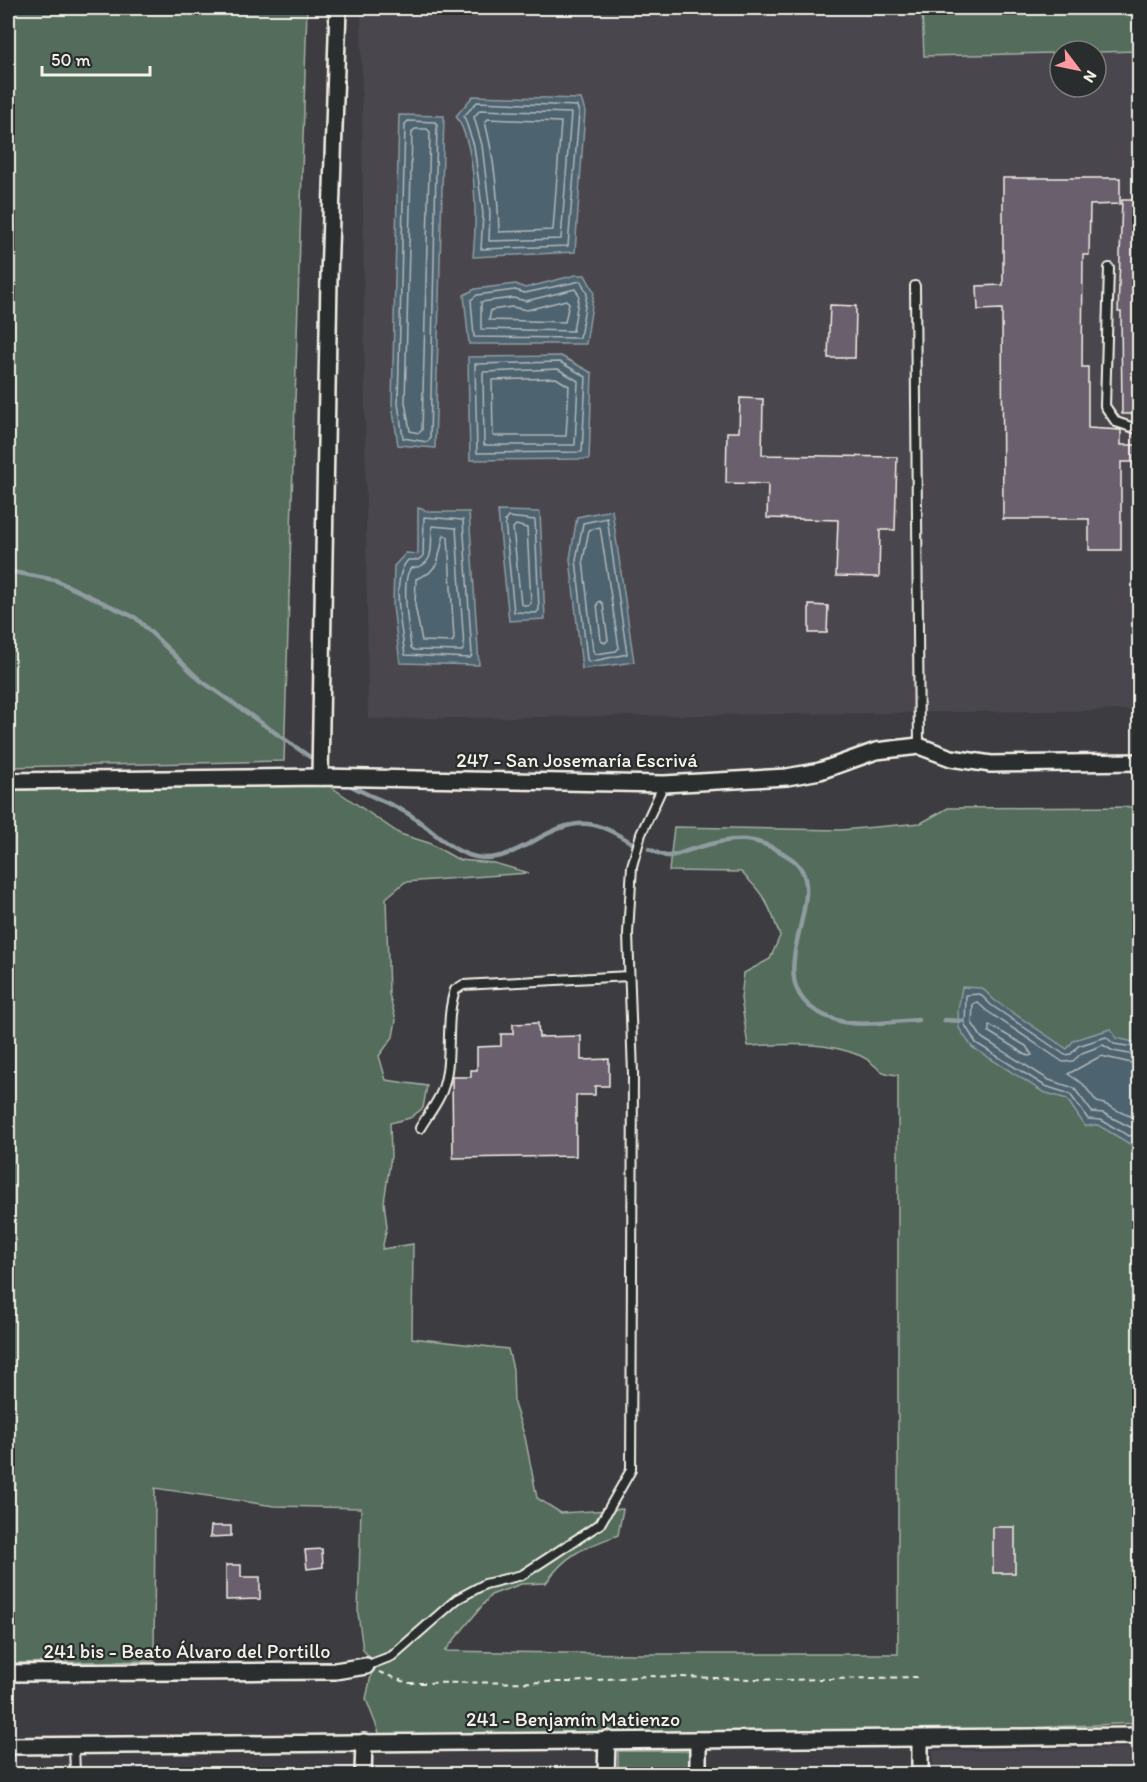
<svg xmlns="http://www.w3.org/2000/svg" width="1147" height="1782" font-family="Itim,sans-serif">
<style>
.built{fill:#4a464e}
.green{fill:#526c5b;stroke:#a3aea2;stroke-width:1.5}
.water{fill:#4d6370;stroke:#909ca0;stroke-width:1.5}
.lines{fill:none;stroke-linecap:round;stroke-linejoin:round}
.shore{stroke:#b1b8b8;stroke-width:1.5}
.stream{stroke:#909ca0;stroke-width:4.5}
.building{fill:#695e6d;stroke:#f4f1e8;stroke-width:1.5}
.lane-casing{stroke:#f4f1e8;stroke-width:12}
.street-casing{stroke:#f4f1e8;stroke-width:20}
.path{stroke:#f4f1e8;stroke-width:2;stroke-dasharray:6 4.5;stroke-linecap:butt}
.lane{stroke:#2a2d2e;stroke-width:8}
.street{stroke:#2a2d2e;stroke-width:15}
.labels{text-anchor:middle;stroke-width:4.5;stroke-linejoin:round;paint-order:stroke}
.street-label{font-size:20px;fill:#f4f1e8;stroke:#2a2d2e}
</style>
<rect width="100%" height="100%" fill="#3d3c41"/>
<filter id="ink" filterUnits="userSpaceOnUse"><feTurbulence type="fractalNoise" baseFrequency=".0167" numOctaves="2"/><feDisplacementMap in="SourceGraphic" scale="12" xChannelSelector="R" yChannelSelector="G"/><feConvolveMatrix kernelMatrix="1 2 1 2 8 2 1 2 1" color-interpolation-filters="sRGB"/></filter>
<g filter="url(#ink)">
<g class="built">
<path d="M361,8H922L924,56L1060,53V87H1096V52L1139,51V710L368,719Z"/>
<path d="M1139,1748V1774H933V1751Z"/>
</g>
<g class="green">
<path d="M8,8H307L284,761L8,767Z"/>
<path d="M922,8H1139V51L924,56Z"/>
<path d="M327,784L400,834L429,843L459,860L494,863L529,873L405,882L386,898L389,994L396,1020L393,1037L379,1056L386,1080L427,1086L423,1108L410,1118L390,1123L391,1156L384,1202L387,1227L382,1249L413,1244L412,1338L508,1349L513,1369L514,1404L525,1437L537,1498L561,1513L623,1509L618,1535C586,1547 566,1553 546,1583L521,1584L491,1595L445,1651L633,1654H898V1075C873,1073 879,1064 861,1056C826,1041 786,1044 748,1046L741,998L744,973L770,959L780,936C770,906 764,894 741,872L669,871L674,827L841,830L921,823L948,808L1139,807V1723L914,1733L380,1735L366,1699L374,1662L363,1650L358,1613L361,1508L274,1506L155,1488L154,1661L8,1663V1503L16,1485L8,1447V790Z"/>
<rect x="618" y="1751" width="71" height="23"/>
</g>
<g class="water">
<path d="M473,96L581,99L585,111L575,252L473,257C477,220 477,147 456,116Z"/>
<path d="M399,115L444,116L435,448L398,445L392,404Z"/>
<path d="M576,275H585L594,292L586,344H469L464,295L475,289L516,284L525,288Z"/>
<path d="M561,356L592,373L589,459L470,460L468,357Z"/>
<path d="M418,508L431,512H469L479,665L400,663L393,606L394,566L406,553L418,554Z"/>
<path d="M612,510L634,662L582,669L570,559L577,517Z"/>
<path d="M498,511L540,512L545,619L509,621Z"/>
<path d="M962,987L982,988L994,1000L1067,1049L1074,1040L1111,1029L1116,1038L1139,1043V1138L1130,1144L1098,1125L1085,1126L1067,1099L1043,1092L972,1047L959,1028L958,1010Z"/>
</g>
<g class="lines">
<g class="shore">
<path d="M477,102L577,106L579,113L568,246L481,249L483,214L474,146L464,116Z"/>
<path d="M480,110L571,113L561,239L489,241L490,213L482,145L474,117Z"/>
<path d="M488,119L561,122L553,230L499,232C498,196 494,157 485,122Z"/>
<path d="M408,121L435,122L437,125L430,439L427,442L403,438L398,403L405,124Z"/>
<path d="M415,129H427L430,132L422,430L419,433L410,431L405,402L412,132Z"/>
<path d="M581,281L587,294L580,338L474,337L471,300L477,295L515,290L525,293Z"/>
<path d="M575,289L579,295L573,331L481,329V302L513,298L526,301Z"/>
<path d="M566,300L569,303L565,322L489,320L491,310L512,307L527,310Z"/>
<path d="M560,362L586,377L582,452L477,453L475,364Z"/>
<path d="M558,369L578,381L575,445H484L483,372Z"/>
<path d="M556,378L569,386L566,436H493L492,380Z"/>
<path d="M424,517L463,520L472,655L470,658L405,655C402,631 390,579 408,560H418L423,556Z"/>
<path d="M508,517L535,520L539,610L536,613L514,612L505,521Z"/>
<path d="M607,518L627,654L589,662L587,659L576,560L583,523Z"/>
<path d="M516,525L527,528L531,603L528,606L521,604L513,528Z"/>
<path d="M432,526L456,528L464,648L462,651L414,650L411,648C409,631 400,579 411,568C437,567 430,544 432,526Z"/>
<path d="M600,527L619,648L616,651L596,654L593,651L583,560L589,530Z"/>
<path d="M444,535L448,537L454,639L452,642L422,641L415,605L416,579L429,573L437,564Z"/>
<path d="M600,601L603,604L608,640L605,643L601,641L597,604Z"/>
<path d="M989,1025L1026,1046L1032,1055L1028,1056L989,1032Z"/>
<path d="M1140,1048L1114,1044L1106,1037L1078,1046L1071,1054L1065,1055L991,1005L980,994L966,995L965,1025L976,1043L1045,1086L1070,1094L1088,1119L1101,1120L1129,1136L1140,1133"/>
<path d="M1140,1056L1113,1051L1103,1045L1082,1053L1073,1061L1063,1062L987,1011L977,1002L973,1004L972,1023L982,1038L1049,1080L1074,1088L1092,1112L1103,1113L1130,1127L1140,1126"/>
<path d="M1140,1065L1101,1056L1068,1074L1083,1084L1097,1102C1113,1105 1124,1118 1140,1117"/>
</g>
<g class="stream">
<path d="M8,571L55,580L136,618L200,680L310,757"/>
<path d="M345,782C364,795 387,801 407,813C429,826 448,851 476,857C517,865 547,820 588,824C605,826 620,836 634,844"/>
<path d="M649,849C654,851 661,855 666,856C674,857 685,851 693,849C733,837 755,833 792,859C841,895 739,993 840,1021C860,1027 896,1021 918,1020"/>
<path d="M944,1020L963,1021"/>
</g>
</g>
<g class="building">
<path d="M1003,178H1120V204L1090,205L1089,255H1083L1082,367H1088V428L1121,430V445H1140V462H1121V550H1089V519H1003L1002,309L978,310L977,286L1003,285Z"/>
<path d="M1122,200H1140V414H1122L1121,312H1118Z"/>
<path d="M830,305L856,306L855,358H828Z"/>
<path d="M740,398L763,399L762,455L897,457L895,530H880L879,577L836,576L838,520L767,518L768,484L726,483L727,432H739Z"/>
<path d="M809,605L828,606L827,633H809Z"/>
<path d="M538,1023L539,1037L581,1036V1060L609,1059V1086H595V1095H576V1156L453,1158L452,1077H471V1070H477V1047L501,1046V1034H513V1024Z"/>
<path d="M211,1526H231V1536L210,1537Z"/>
<rect x="993" y="1527" width="22" height="46"/>
<path d="M322,1549L323,1567L307,1569L305,1550Z"/>
<path d="M226,1565H241V1577H260V1599L226,1600Z"/>
</g>
<g class="lines">
<defs>
<g id="lane">
<path d="M1109,268L1105,406L1116,422L1140,430"/>
<path d="M915,286L919,746"/>
<path d="M420,1128C427,1116 437,1104 442,1091C454,1060 444,1022 455,990L463,985L629,976"/>
<path d="M366,1666L392,1656L457,1599L485,1584L522,1575L600,1524L631,1470L633,1074L628,934L632,866L641,834L664,784"/>
<path d="M74,1745L75,1774"/>
</g>
<g id="street">
<path d="M320,777L329,278L338,8"/>
<path d="M8,781L320,777L664,784L787,777L820,771L876,751L919,746L951,758L991,764L1140,762"/>
<path d="M8,1673L335,1671L366,1666"/>
<path d="M698,1740V1774"/>
<path d="M8,1746L1140,1736"/>
<path d="M363,1774L364,1742"/>
<path d="M606,1774L607,1739"/>
<path d="M920,1774V1740"/>
</g>
</defs>
<use href="#lane" class="lane-casing"/>
<use href="#street" class="street-casing"/>
<path class="path" d="M379,1672L408,1683L571,1682L647,1676L785,1680L917,1677"/>
<use href="#lane" class="lane"/>
<use href="#street" class="street"/>
</g>
</g>
<g class="labels">
<g class="street-label">
<text x="577" y="767">247 - San Josemaría Escrivá</text>
<text x="187" y="1658">241 bis - Beato Álvaro del Portillo</text>
<text x="573" y="1726">241 - Benjamín Matienzo</text>
</g>
</g>
<rect width="1147" height="1782" fill="none" stroke="#2a2d2e" stroke-width="30"/>
<rect x="15" y="15" width="1117" height="1752" fill="none" stroke="#f4f1e8" stroke-width="2" filter="url(#ink)"/>
<g transform="translate(1078 69) rotate(122)"><circle r="28" fill="#2a2d2e" stroke="#7b7b78" stroke-width="1.5"/>
<path d="M0-4.5L10 22L0 15L-10 22Z" fill="#ff9aa2"/>
<text y="-9" font-size="16" font-weight="bold" text-anchor="middle" fill="#f4f1e8">N</text>
</g>
<path d="M42 66v9h108v-9" fill="none" stroke="#f4f1e8" stroke-width="3"/>
<text x="51" y="66" font-size="18" fill="#f4f1e8" stroke="#2a2d2e" stroke-width="4.5" paint-order="stroke">50 m</text>
</svg>
